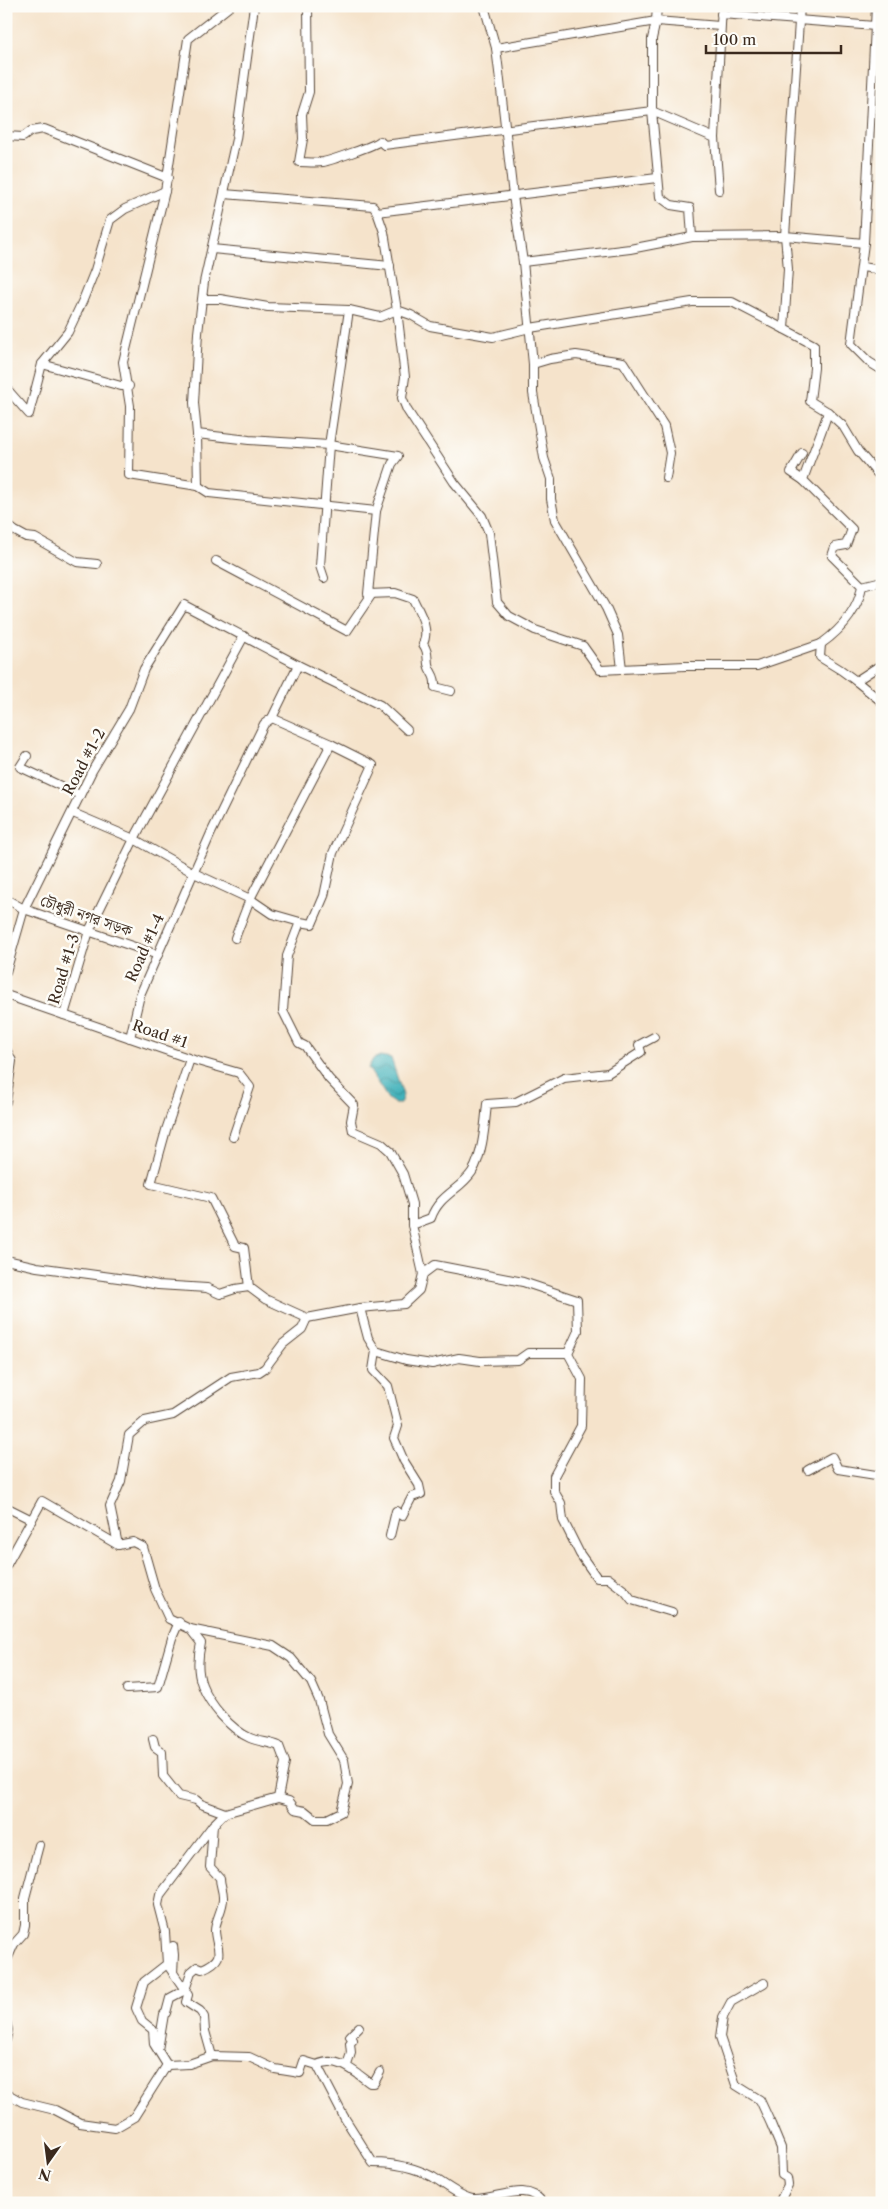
<svg xmlns="http://www.w3.org/2000/svg" width="888" height="2209" font-family="'Libre Caslon Text','Noto Serif Bengali',serif">
<style>
.water{fill:url(#water-waves);stroke:#3e6e6c}
.lines{fill:none;stroke-linecap:round;stroke-linejoin:round}
.minor-casing{stroke:#574638;stroke-width:10}
.minor{stroke:#fff;stroke-width:8}
.labels{text-anchor:middle;stroke-width:5;stroke-linejoin:round;paint-order:stroke}
.street-label{font-size:15px;fill:#3b2a1e;stroke:#fdfcf7}
</style>
<defs>
<pattern id="water-waves" width="16" height="10" patternUnits="userSpaceOnUse" patternTransform="scale(1.25)"><rect width="16" height="10" fill="#42b2bb"/><path d="M0 5q4-4 8 0t8 0" fill="none" stroke="#389197"/></pattern>
</defs>
<rect width="100%" height="100%" fill="#fdfcf7"/>
<filter id="ink" filterUnits="userSpaceOnUse"><feTurbulence type="fractalNoise" baseFrequency=".02" numOctaves="2"/><feDisplacementMap in="SourceGraphic" scale="10" xChannelSelector="R" yChannelSelector="G"/><feConvolveMatrix kernelMatrix="1 2 1 2 8 2 1 2 1" color-interpolation-filters="sRGB"/></filter>
<filter id="wash" filterUnits="userSpaceOnUse"><feTurbulence type="fractalNoise" baseFrequency=".0096" numOctaves="4" result="noise"/><feDisplacementMap in="SourceGraphic" scale="20" xChannelSelector="R" yChannelSelector="G"/><feGaussianBlur stdDeviation="1.12" result="paint"/><feColorMatrix in="noise" values="0 0 0 0 0 0 0 0 0 0 0 0 0 0 0 0 0 1.4 0 .05"/><feComposite in="paint" operator="in"/></filter>
<g filter="url(#wash)">
<rect width="100%" height="100%" fill="#f5e3cb"/>
<path class="water" d="M380,1056L391,1058L403,1095L400,1104H395L388,1099L368,1068L373,1059Z"/>
</g>
<g filter="url(#ink)">
<g class="lines">
<defs>
<g id="minor">
<path d="M308,6L309,92L302,114L303,139L299,162C307,162 315,163 323,162C329,161 376,145 380,141L384,145L652,111V39L656,21L657,6"/>
<path d="M484,6L496,48L499,72L513,196L523,262L533,364V393L544,458L551,479V499L555,520L606,608L618,635L622,669"/>
<path d="M800,6L785,236L864,243"/>
<path d="M721,14L875,26L876,6"/>
<path d="M875,26L864,243L851,344L869,362L882,370"/>
<path d="M496,48L656,21L720,26"/>
<path d="M6,136L23,137L31,131L44,129L168,178"/>
<path d="M715,138L722,6"/>
<path d="M224,194L373,206L377,212L657,178"/>
<path d="M692,237L690,208L671,205L660,197L652,111L715,138L719,190"/>
<path d="M212,249L390,266"/>
<path d="M523,262L630,249L692,237L785,236L788,269L784,329L814,345V368L810,401L828,412C821,435 811,456 803,480L852,529L846,545L835,547L832,556L862,586C858,611 842,629 821,644L820,657L841,670L856,681"/>
<path d="M862,267L882,270"/>
<path d="M204,299H220L268,307L349,310L380,317L397,310L384,232L377,212"/>
<path d="M784,329L732,302H692L530,328L493,337L430,326L411,315L397,310L405,377L402,398L407,410L454,482L482,516L489,533L497,602L509,616L535,630L583,646L600,670L685,666H757L821,644"/>
<path d="M42,364L121,386H129"/>
<path d="M533,364L550,359L576,355L623,362L664,426L670,453L666,478"/>
<path d="M6,388L29,414L42,364L68,332L83,300L95,270L110,220L125,209L165,191"/>
<path d="M828,412L843,426L858,451L882,479"/>
<path d="M197,434L249,440L329,445L398,456L392,464L376,511L209,493L198,486L197,434L194,403L198,333L204,282L236,139L254,6"/>
<path d="M802,453L791,472L803,480"/>
<path d="M198,486L129,475L130,406L123,362L165,191L188,39L230,6"/>
<path d="M376,511L368,594L395,593L413,599C420,613 430,629 423,644C428,651 427,655 428,664C430,674 436,674 435,687L451,691"/>
<path d="M6,524L15,531L26,537L35,538L77,562L97,564"/>
<path d="M216,561L347,631L372,594"/>
<path d="M324,578L320,566L329,445L349,310"/>
<path d="M862,586L882,581"/>
<path d="M882,664L856,681L882,702"/>
<path d="M27,756L20,767L80,795"/>
<path d="M73,813L134,839L194,873L250,899L272,914L300,922L287,956L283,1011L299,1043L305,1046L329,1079L354,1105L351,1121L353,1131L381,1143L390,1151L403,1174L412,1204V1225"/>
<path d="M6,899L24,909L158,955"/>
<path d="M300,922L312,924L324,896L333,853L373,765L331,744"/>
<path d="M235,938L250,899L331,744L272,718"/>
<path d="M6,972L24,909L92,771L129,709L144,669L184,605L298,665L380,705L407,730"/>
<path d="M6,995L194,1060L239,1073L250,1087L233,1137"/>
<path d="M64,1015L89,931L134,839L244,636"/>
<path d="M130,1038L140,995L211,833L264,724L272,718L298,665"/>
<path d="M6,1049L12,1061L6,1102"/>
<path d="M190,1059L166,1130L151,1184L211,1198L235,1246L244,1248L249,1287"/>
<path d="M6,1260L37,1267L133,1280L158,1285L207,1288L220,1294L235,1289L249,1287L265,1299L307,1318L360,1308L368,1338L376,1351L373,1370L388,1386L398,1426L394,1438L404,1461L419,1485L421,1494L412,1497L402,1516L396,1511L390,1536"/>
<path d="M423,1274L435,1265L523,1282L577,1300L578,1331L568,1353L582,1379L581,1426L554,1476V1491L561,1503L563,1520L580,1554L597,1578H608L625,1591L632,1600L672,1612"/>
<path d="M360,1308L404,1304L419,1290L423,1274L412,1225L431,1218C439,1195 460,1190 472,1172C483,1155 485,1123 487,1104L516,1102L564,1078L608,1073L641,1052L639,1045L654,1037"/>
<path d="M376,1351L406,1360L432,1364L459,1358L480,1361L518,1360L528,1353H568"/>
<path d="M808,1470L832,1457L838,1469L882,1476"/>
<path d="M6,1507L32,1520"/>
<path d="M118,1545L110,1506L121,1481L129,1435L145,1421L173,1415L231,1377L259,1372L265,1368L283,1344L302,1329L307,1318"/>
<path d="M6,1566L42,1501L118,1545L133,1542L143,1547L155,1589L169,1619L190,1629L273,1646L291,1658L311,1682L319,1700L328,1734L344,1760L348,1784L341,1812L327,1819H315L305,1811L295,1809L289,1801L278,1798"/>
<path d="M190,1629L201,1643C198,1656 197,1672 202,1685C210,1705 230,1729 250,1738C259,1742 270,1742 279,1746L285,1762L278,1798L225,1813L213,1825L210,1867L220,1878C220,1885 223,1890 223,1897C224,1908 215,1920 215,1931C216,1950 228,1958 202,1969L197,1967L191,1972L185,1990L188,1995L186,2002L200,2011L204,2017L205,2031L212,2056"/>
<path d="M127,1689L158,1687L172,1638L179,1622"/>
<path d="M153,1739L155,1747L162,1752L163,1776L179,1796L196,1800L201,1804L225,1813"/>
<path d="M6,1962L14,1944L23,1934L25,1925V1898L39,1845"/>
<path d="M173,1973L174,1955L173,1946"/>
<path d="M764,1983L731,2002L723,2017L720,2037L736,2085L760,2100L771,2124L781,2148L782,2175L787,2178L788,2185L779,2203"/>
<path d="M6,2021L8,2030L6,2040"/>
<path d="M158,2050L164,2014L166,2013L170,1998L185,1990L167,1964"/>
<path d="M167,2065L154,2044L153,2030L142,2021L136,2008L144,1982L167,1964L165,1932L158,1905L160,1895L213,1825"/>
<path d="M317,2065C337,2055 354,2071 370,2083H374L380,2072"/>
<path d="M347,2065L351,2053L350,2043L353,2040L350,2036L359,2027"/>
<path d="M6,2093L22,2102L55,2110L80,2123L115,2128L134,2117L167,2065L189,2064L212,2056L249,2057L275,2069L300,2073L304,2061L317,2065L344,2117L373,2163C394,2163 414,2167 433,2177C443,2183 463,2199 474,2199C497,2200 526,2180 543,2203"/>
</g>
</defs>
<use href="#minor" class="minor-casing"/>
<use href="#minor" class="minor"/>
</g>
</g>
<g class="labels">
<g class="street-label">
<text transform="translate(84 762) rotate(-62)" y="5">Road #1-2</text>
<text transform="translate(86 916) rotate(19)" y="5">চৌধুরী নগর সড়ক</text>
<text transform="translate(145 948) rotate(-66)" y="5">Road #1-4</text>
<text transform="translate(64 969) rotate(-73)" y="5">Road #1-3</text>
<text transform="translate(160 1034) rotate(19)" y="5">Road #1</text>
</g>
</g>
<rect width="888" height="2209" fill="none" stroke="#fdfcf7" stroke-width="25"/>
<g transform="translate(48 2162) rotate(194)" stroke="#fdfcf7" stroke-width="4" paint-order="stroke">
<path d="M0-4L9 19L0 12L-9 19Z" fill="#3b2a1e"/>
<text y="-8" font-size="14" font-weight="bold" text-anchor="middle" fill="#3b2a1e">N</text>
</g>
<path d="M706 45v8h135v-8" fill="none" stroke="#3b2a1e" stroke-width="2.5"/>
<text x="713" y="45" font-size="15" fill="#3b2a1e" stroke="#fdfcf7" stroke-width="4" paint-order="stroke">100 m</text>
</svg>
